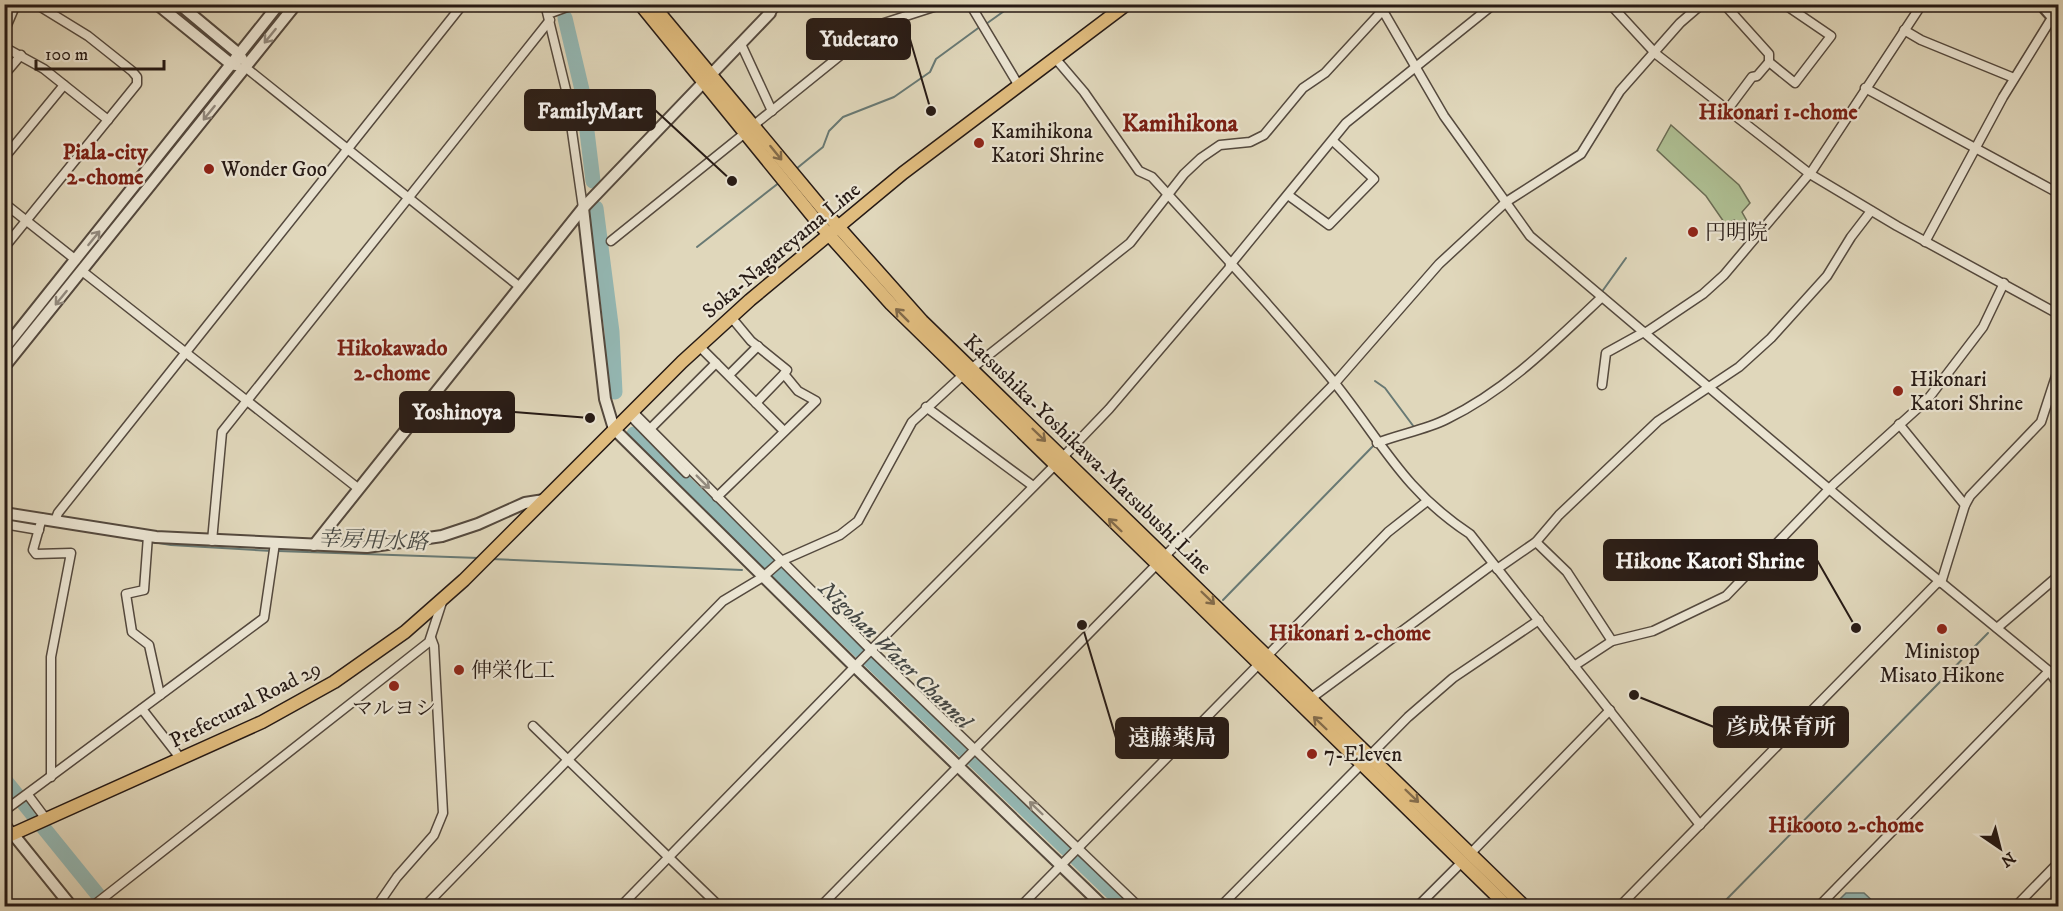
<svg xmlns="http://www.w3.org/2000/svg" width="2063" height="911" font-family="'IM FELL DW Pica','Noto Serif JP',serif">
<style>
.green{fill:#aebf93;stroke:#6a6c54;stroke-width:1.5}
.water{fill:#94b8b4;stroke:#687974;stroke-width:1.5}
.lines{fill:none;stroke-linecap:round;stroke-linejoin:round}
.stream{stroke:#687974;stroke-width:2}
.river{stroke:#94b8b4;stroke-width:15}
.pedestrian-casing{stroke:#54493e;stroke-width:9}
.minor-casing{stroke:#54493e;stroke-width:11}
.tertiary-casing{stroke:#54493e;stroke-width:14}
.primary-casing{stroke:#261a15;stroke-width:15}
.pedestrian{stroke:#ebe5d3;stroke-width:6}
.minor{stroke:#ebe5d3;stroke-width:8}
.tertiary{stroke:#ebe5d3;stroke-width:10}
.primary{stroke:#e0bc7e;stroke-width:12}
.oneway{stroke:#928a7e}
.oneway2{stroke:#836b4a}
.poi-dot{fill:#8f2418;stroke:#ebe5d3;stroke-width:2}
.labels{text-anchor:middle;stroke-width:4.5;stroke-linejoin:round;paint-order:stroke}
.poi-label{font-size:21px;fill:#261a15;stroke:#ebe5d3;text-anchor:start}
.street-label{font-size:21px;fill:#261a15;stroke:#ebe5d3}
.neighbourhood-label{font-size:22px;font-weight:bold;fill:#7a1f14;stroke:#ebe5d3}
.water-label{font-size:22px;font-style:italic;fill:#474945;stroke:#ebe5d3}
.quarter-label{font-size:24px;font-weight:bold;fill:#7a1f14;stroke:#ebe5d3}
.leader{fill:none;stroke:#261a15;stroke-width:2}
.callout-dot{fill:#261a15;stroke:#ebe5d3;stroke-width:2}
.callout{fill:#261a15;stroke:#261a15;stroke-width:2}
.callout-label{font-size:22px;text-anchor:middle;font-weight:bold;fill:#fff}
</style>
<rect width="100%" height="100%" fill="#e0d7bb"/>
<filter id="stains"><feTurbulence type="fractalNoise" baseFrequency=".00333" numOctaves="4"/><feColorMatrix values="0 0 0 0 .2 0 0 0 0 .09 0 0 0 0 .02 0 0 0 .5 -.17"/></filter>
<radialGradient id="worn" r=".72"><stop offset=".6" stop-color="#630" stop-opacity="0"/><stop offset="1" stop-color="#630" stop-opacity=".3"/></radialGradient>
<path class="green" d="M1671,125L1739,185L1750,203L1742,212L1747,221L1741,227L1734,220L1726,225L1706,196L1657,150Z"/>
<path class="water" d="M1846,893H1864L1878,906H1833Z"/>
<g class="lines">
<g class="stream">
<path d="M986,24L1014,4"/>
<path d="M796,169L823,147L829,131L843,117L894,97L930,72L936,59L981,26"/>
<path d="M697,247L780,182"/>
<path d="M1601,293L1626,258"/>
<path d="M1375,381L1385,388L1414,427"/>
<path d="M43,524L171,545L272,551"/>
<path d="M278,551L479,558"/>
<path d="M491,559L742,570"/>
<path d="M1223,600L1376,443"/>
<path d="M1720,906L1988,633"/>
</g>
<g class="river">
<path d="M565,18L582,90L593,181"/>
<path d="M596,208L612,332L615,392"/>
<path d="M634,434L1126,906"/>
<path d="M4,779L107,906"/>
</g>
<defs>
<path id="pedestrian" d="M634,421L686,474"/>
<g id="minor">
<path d="M545,4L566,90L583,208"/>
<path d="M970,4L1019,86"/>
<path d="M1379,4L1444,116L1530,236L1887,538L2049,671L2058,684"/>
<path d="M1610,4L1656,54L1810,174L1897,226L2058,314"/>
<path d="M1724,4L1769,54V62"/>
<path d="M770,13L778,4"/>
<path d="M548,14L575,4"/>
<path d="M1904,30L1921,40L2014,78"/>
<path d="M4,32L16,4"/>
<path d="M741,44L772,111"/>
<path d="M4,47L44,69L108,120"/>
<path d="M1055,58L1084,92L1139,171L1152,177C1213,244 1277,312 1334,382C1382,442 1403,490 1470,534L1700,825"/>
<path d="M245,67L520,287"/>
<path d="M4,75L21,55"/>
<path d="M1865,88L2058,193"/>
<path d="M1728,109L1752,77L1757,76L1769,62L1795,83L1831,36L1784,4"/>
<path d="M754,125L878,25L943,4"/>
<path d="M4,158L64,85"/>
<path d="M1810,174L1922,4"/>
<path d="M1288,195L1329,225L1374,179L1333,141"/>
<path d="M4,203L76,260"/>
<path d="M611,241L745,133"/>
<path d="M1925,242L2003,97L2053,16"/>
<path d="M4,248L137,84V77L132,71L88,36L36,4"/>
<path d="M1230,265L1346,123L1494,4"/>
<path d="M82,271L359,489"/>
<path d="M1645,333L1703,294L1724,275L1810,173"/>
<path d="M699,346L783,430"/>
<path d="M971,369L1130,243L1184,174L1201,158L1220,145L1250,142L1264,135L1303,88L1325,73L1383,10"/>
<path d="M729,375L758,346"/>
<path d="M1602,385L1606,353L1644,332"/>
<path d="M756,403L784,374"/>
<path d="M926,407L1033,486"/>
<path d="M632,411L871,650L1138,906"/>
<path d="M1899,424L1965,505"/>
<path d="M650,429L716,363"/>
<path d="M1377,443C1400,434 1425,430 1447,419C1507,390 1554,342 1602,297"/>
<path d="M1063,457L1109,409L1231,266"/>
<path d="M717,497L816,401L798,391L784,374L787,370L751,341L731,317"/>
<path d="M42,518L33,550L36,554L71,553L51,657V777"/>
<path d="M55,521L58,513L463,4"/>
<path d="M4,524L39,530"/>
<path d="M148,536L144,590L126,594L132,632L149,645L160,695"/>
<path d="M212,541L222,432L550,20"/>
<path d="M1536,542L1567,572L1612,641"/>
<path d="M1497,569L1536,542L1559,515L1658,421L1739,367L1771,338L1827,276L1851,237L1871,211"/>
<path d="M1941,583L1965,505L1970,496L2041,422L2058,370"/>
<path d="M1997,628L2058,576"/>
<path d="M1267,656L1388,532L1426,502"/>
<path d="M1574,666L1612,641L1653,631L1726,596L1834,484L1928,399L1983,327L2004,283"/>
<path d="M1310,699L1493,564"/>
<path d="M142,709L181,759"/>
<path d="M533,726L718,905"/>
<path d="M28,795L46,819"/>
<path d="M4,811L264,618L275,543"/>
<path d="M4,821L13,834"/>
<path d="M1470,854L1610,710"/>
<path d="M93,906L429,642L443,599"/>
<path d="M377,906L397,877L434,835L443,813L434,646L431,638"/>
<path d="M425,906L723,601L763,577L781,561L840,535L858,521L912,422L963,375"/>
<path d="M621,906L871,650L1055,465"/>
<path d="M821,906L1335,383L1439,264L1506,202L1581,154L1620,91L1680,23L1702,4"/>
<path d="M1021,906L1259,664"/>
<path d="M1221,906L1408,717L1453,678L1539,620"/>
<path d="M1418,906L1463,861"/>
<path d="M1620,906L1939,581"/>
<path d="M1819,906L2049,671"/>
<path d="M2016,906L2058,863"/>
</g>
<g id="tertiary">
<path d="M157,4L231,64L236,65"/>
<path d="M179,4L239,54L242,59"/>
<path d="M2041,4L2058,23"/>
<path d="M583,208L605,399L614,429L851,663L1103,906"/>
<path d="M4,349L279,4"/>
<path d="M4,367L296,4"/>
<path d="M4,513L156,537L367,547L442,536L478,524L525,503L544,500"/>
<path d="M314,545L583,208L770,13"/>
<path d="M13,834L71,906"/>
</g>
<g id="primary">
<path d="M640,4L815,219L891,304L1507,906"/>
<path d="M652,4L826,213L922,321L1524,906"/>
<path d="M4,838L262,722L334,682L405,632L464,580L682,362L750,300L903,173L1127,4"/>
</g>
</defs>
<use href="#pedestrian" class="pedestrian-casing"/>
<use href="#minor" class="minor-casing"/>
<use href="#tertiary" class="tertiary-casing"/>
<use href="#primary" class="primary-casing"/>
<use href="#pedestrian" class="pedestrian"/>
<use href="#minor" class="minor"/>
<use href="#tertiary" class="tertiary"/>
<use href="#primary" class="primary"/>
</g>
<defs><path id="oneway-shaft" d="M-6 0H5M1.5-3L5.5 0L1.5 3" fill="none" stroke-width="1.6" stroke-linecap="round" stroke-linejoin="round" transform="scale(1.5)"/></defs>
<g class="oneway">
<use href="#oneway-shaft" transform="translate(270 36) rotate(129)"/>
<use href="#oneway-shaft" transform="translate(209 113) rotate(129)"/>
<use href="#oneway-shaft" transform="translate(94 238) rotate(-51)"/>
<use href="#oneway-shaft" transform="translate(61 298) rotate(129)"/>
<use href="#oneway-shaft" transform="translate(703 482) rotate(45)"/>
<use href="#oneway-shaft" transform="translate(1036 808) rotate(-136)"/>
</g>
<g class="oneway2">
<use href="#oneway-shaft" transform="translate(776 153) rotate(51)"/>
<use href="#oneway-shaft" transform="translate(902 315) rotate(-135)"/>
<use href="#oneway-shaft" transform="translate(1039 435) rotate(44)"/>
<use href="#oneway-shaft" transform="translate(1115 525) rotate(-136)"/>
<use href="#oneway-shaft" transform="translate(1208 598) rotate(44)"/>
<use href="#oneway-shaft" transform="translate(1320 723) rotate(-136)"/>
<use href="#oneway-shaft" transform="translate(1412 796) rotate(44)"/>
</g>
<g class="poi-dot">
<circle cx="979" cy="143" r="6"/>
<circle cx="209" cy="169" r="6"/>
<circle cx="1693" cy="232" r="6"/>
<circle cx="1898" cy="391" r="6"/>
<circle cx="1942" cy="629" r="6"/>
<circle cx="459" cy="670" r="6"/>
<circle cx="394" cy="686" r="6"/>
<circle cx="1312" cy="754" r="6"/>
</g>
<g class="labels">
<g class="poi-label">
<text x="991" y="138">Kamihikona<tspan x="991" dy="24">Katori Shrine</tspan></text>
<text x="221" y="176">Wonder Goo</text>
<text x="1705" y="239">円明院</text>
<text x="1910" y="386">Hikonari<tspan x="1910" dy="24">Katori Shrine</tspan></text>
<text x="1942" y="658" text-anchor="middle">Ministop<tspan x="1942" dy="24">Misato Hikone</tspan></text>
<text x="471" y="677">伸栄化工</text>
<text x="394" y="715" text-anchor="middle">マルヨシ</text>
<text x="1324" y="761">7-Eleven</text>
</g>
<g class="street-label">
<text transform="translate(781 250) rotate(-40)" y="7">Soka-Nagareyama Line</text>
<text transform="translate(1088 454) rotate(44)" y="7">Katsushika-Yoshikawa-Matsubushi Line</text>
<text transform="translate(245 704) rotate(-27)" y="7">Prefectural Road 29</text>
</g>
<g class="neighbourhood-label">
<text x="1778" y="119">Hikonari 1-chome</text>
<text x="105" y="159">Piala-city<tspan x="105" dy="25">2-chome</tspan></text>
<text x="392" y="355">Hikokawado<tspan x="392" dy="25">2-chome</tspan></text>
<text x="1350" y="640">Hikonari 2-chome</text>
<text x="1846" y="832">Hikooto 2-chome</text>
</g>
<g class="water-label">
<text transform="translate(373 539) rotate(2)" y="8">幸房用水路</text>
<text transform="translate(896 654) rotate(44)" y="8">Nigohan Water Channel</text>
</g>
<g class="quarter-label">
<text x="1180" y="131">Kamihikona</text>
</g>
</g>
<path class="leader" d="M931 111L910 39M732 181L655 110M590 418L514 412M1856 628L1817 560M1634 695L1714 727M1082 625L1116 738"/>
<g class="callout-dot">
<circle cx="931" cy="111" r="6"/>
<circle cx="732" cy="181" r="6"/>
<circle cx="590" cy="418" r="6"/>
<circle cx="1856" cy="628" r="6"/>
<circle cx="1634" cy="695" r="6"/>
<circle cx="1082" cy="625" r="6"/>
</g>
<g class="callout">
<rect x="807" y="19" width="103" height="40" rx="6"/>
<rect x="525" y="90" width="130" height="40" rx="6"/>
<rect x="400" y="392" width="114" height="40" rx="6"/>
<rect x="1604" y="540" width="213" height="40" rx="6"/>
<rect x="1714" y="707" width="134" height="40" rx="6"/>
<rect x="1116" y="718" width="112" height="40" rx="6"/>
</g>
<g class="callout-label">
<text x="859" y="46">Yudetaro</text>
<text x="590" y="118">FamilyMart</text>
<text x="457" y="419">Yoshinoya</text>
<text x="1710" y="568">Hikone Katori Shrine</text>
<text x="1781" y="734">彦成保育所</text>
<text x="1172" y="745">遠藤薬局</text>
</g>
<rect width="2063" height="911" fill="none" stroke="#e0d7bb" stroke-width="24"/>
<rect x="6" y="6" width="2051" height="899" fill="none" stroke="#261a15" stroke-width="3"/>
<rect x="12" y="12" width="2039" height="887" fill="none" stroke="#261a15" stroke-width="1.5"/>
<g transform="translate(2000 848) rotate(145)" stroke="#ebe5d3" stroke-width="4.5" paint-order="stroke">
<path d="M0-4.5L10 22L0 15L-10 22Z" fill="#261a15"/>
<text y="-9" font-size="16" font-weight="bold" text-anchor="middle" fill="#261a15">N</text>
</g>
<path d="M36 60v9h128v-9" fill="none" stroke="#261a15" stroke-width="3"/>
<text x="45" y="60" font-size="18" fill="#261a15" stroke="#ebe5d3" stroke-width="4.5" paint-order="stroke">100 m</text>
<rect width="100%" height="100%" filter="url(#stains)"/>
<rect width="100%" height="100%" fill="url(#worn)"/>
</svg>
